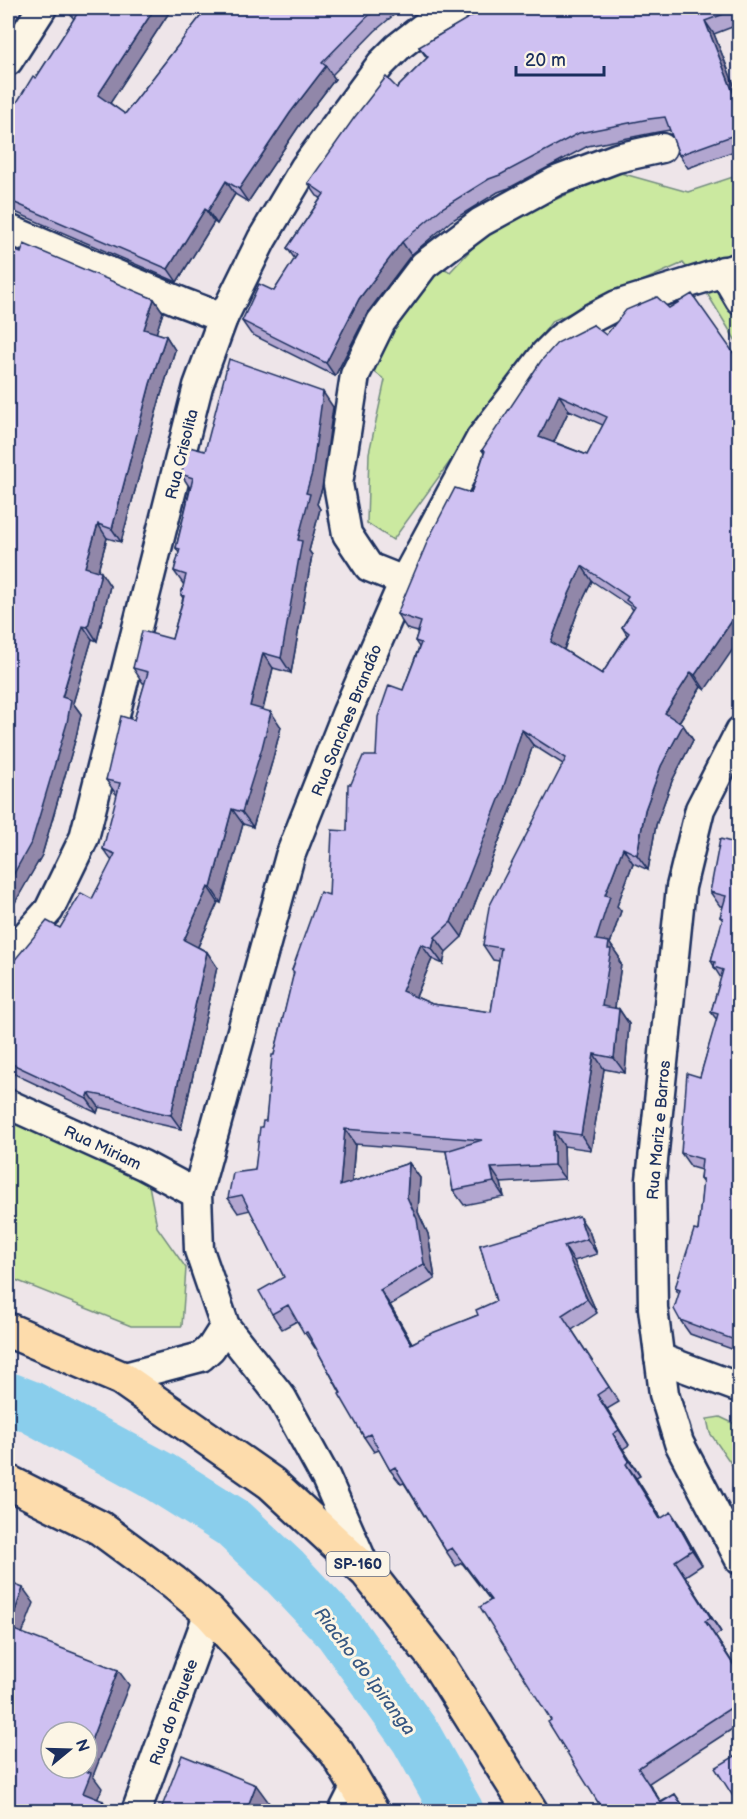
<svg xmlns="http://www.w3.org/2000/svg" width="747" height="1819" font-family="'Balsamiq Sans',sans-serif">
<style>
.green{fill:#cbe9a0;stroke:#738c7f;stroke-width:1.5}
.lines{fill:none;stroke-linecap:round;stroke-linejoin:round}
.river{stroke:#8aceec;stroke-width:52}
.minor-casing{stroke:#1b2f5e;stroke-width:33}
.major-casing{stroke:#1b2f5e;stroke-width:38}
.minor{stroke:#fcf5e5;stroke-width:28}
.major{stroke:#fddcac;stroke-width:33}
.wall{fill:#b2a6d0;stroke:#1b2f5e;stroke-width:1.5;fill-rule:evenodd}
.shaded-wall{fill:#9187a9;stroke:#1b2f5e;stroke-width:1.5}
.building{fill:#cfc1f2;stroke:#1b2f5e;stroke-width:1.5;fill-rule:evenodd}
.labels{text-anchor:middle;stroke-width:6;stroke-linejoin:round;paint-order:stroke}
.shield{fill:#fcf5e5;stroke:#5e6a86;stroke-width:1.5}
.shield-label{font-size:15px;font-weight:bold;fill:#1b2f5e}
.street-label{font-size:16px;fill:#1b2f5e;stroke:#fcf5e5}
.water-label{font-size:18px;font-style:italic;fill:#375782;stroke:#fcf5e5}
</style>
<rect width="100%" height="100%" fill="#eee5e9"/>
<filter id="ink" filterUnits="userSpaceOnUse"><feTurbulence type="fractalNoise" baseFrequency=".0167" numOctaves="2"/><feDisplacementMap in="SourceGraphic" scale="12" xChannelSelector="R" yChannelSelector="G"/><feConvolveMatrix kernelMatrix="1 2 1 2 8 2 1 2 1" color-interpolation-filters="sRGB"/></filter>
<g filter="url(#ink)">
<g class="green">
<path d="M617,172L688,192L739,175V346L705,290L683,263L552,321L393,540L367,523L369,453L385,380L368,367L439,265L450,272L490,229Z"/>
<path d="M8,1114L149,1185L157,1227L186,1268L182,1326H131L8,1277Z"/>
<path d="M720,1417L739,1426V1475L710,1433L707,1419Z"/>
</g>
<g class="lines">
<path class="river" d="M8,1398L31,1407L160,1477L233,1523L284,1571L340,1631L416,1737L458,1812"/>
<defs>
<g id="minor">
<path d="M8,61L42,8"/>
<path d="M8,229L181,302L223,318"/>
<path d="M723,271L740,300"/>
<path d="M404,581L369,567L347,534L338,484L355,375L381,322L424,265L481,222L556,181L617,158L662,148"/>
<path d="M740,731L700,809L681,887L651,1180L653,1308L664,1394L679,1443L740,1560"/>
<path d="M8,956L49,910L84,838L198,386L223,318L262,239L305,167L381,64L398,47L425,26L457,8"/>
<path d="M8,1104L143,1165L197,1194"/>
<path d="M659,1358L740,1388"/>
<path d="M121,1378L201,1357L211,1348L225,1326"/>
<path d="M365,1567L326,1478L282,1398L225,1326L199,1250L197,1194L290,856L347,712L404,581L481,438L545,354L562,337L590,319L617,305L740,267"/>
<path d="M136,1812L209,1612"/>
<path d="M343,1812L356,1786"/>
</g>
<g id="major">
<path d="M8,1330L121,1378L271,1483L367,1572L433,1656L531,1812"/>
<path d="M8,1482L100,1528L173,1582L209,1612L337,1753L372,1812"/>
</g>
</defs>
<use href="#minor" class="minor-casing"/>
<use href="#major" class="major-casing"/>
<use href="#minor" class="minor"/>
<use href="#major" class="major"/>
</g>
<g class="wall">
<path d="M65,8H172L110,103L125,114L207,8H405L396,13L375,31L332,75L335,79L299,126L248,202L235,194L217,224L214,222L177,282L8,209V117L36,78L74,19Z"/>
<path d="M740,8V24L714,34L740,100V149L688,168L679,155L670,130L658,132L588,146L509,188L498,192L451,221L411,255L368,312L335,376L251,334L242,321L274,291L295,259L287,248L321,198L317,196L308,183L397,88L427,58L419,47Z"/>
<path d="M21,253L154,299L163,312L156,333L166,336L175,350L160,398L121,542L107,538L98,571L110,586L97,641L92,639L73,703L81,714L76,737L42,855L8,914Z"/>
<path d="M593,325L705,690L701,687L679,722L683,725L693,740L672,781L656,825L648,870L633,863L617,906L621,911L610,944L619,957V961L621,964L615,1008L619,1009L629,1024L625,1073L604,1069L591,1150L564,1146L565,1179L501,1183L504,1197L464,1205L453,1190L446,1151L355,1144L352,1182L409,1163L420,1178L418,1212L428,1234L435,1279L390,1305L412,1343L478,1315L496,1301L480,1245L589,1231L597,1254L574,1261L597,1313L572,1330L619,1402L607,1409L629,1445L623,1449L640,1476L636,1478L661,1518L681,1527L702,1565L685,1576L721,1632L715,1636L740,1674V1724L649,1783L661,1802L675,1794L688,1812H604L551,1720L491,1601L462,1563L456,1566L446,1551L404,1483L401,1484L390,1470L379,1450L374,1452L364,1437L316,1348H315L297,1321L282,1329L272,1314L284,1277L250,1210L238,1213L228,1198L255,1170L262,1127L266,1121L274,1055L294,974L292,970L329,895L347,831L351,784L376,756L403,690L419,647L415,641L418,632L407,629L397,614L471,493L484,453L482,450ZM569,410L603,425L587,455L554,442ZM592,581L631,607L633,610L622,627L627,635L602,674L564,650L579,608ZM533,745L563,764L483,945L493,960L499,961L491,1012L432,1004L416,997L432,959L443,964L446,952L462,937L512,807Z"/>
<path d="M333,407L322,488L317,504L320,509L309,551L312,555L291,673L273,668L263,710L281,727L272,762L253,827L243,824L221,903L218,902L198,947L207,952L217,967L181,1129L154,1123L124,1113L99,1107L97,1113L8,1071V968L60,928L92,899L112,861L103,849L118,795L116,794L106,780L134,720L145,683H143L133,668L172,639L183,598L181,595L184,585L174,571L179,553L176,548L190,488L181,474L205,451Z"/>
<path d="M740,839V1352L690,1334L680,1320L679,1294L675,1288L698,1231L703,1183L700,1179L701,1170L691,1167L681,1153L700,1077L717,1020L711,1012L721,978L714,967V966L711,961L723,920L720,917L723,906H720L710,892L735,843Z"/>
</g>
<g class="shaded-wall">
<path d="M155,8H172L107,108L98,95Z"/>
<path d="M705,21L714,34L740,100V110Z"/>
<path d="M326,66L335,79L299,126L248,202L239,189L290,113Z"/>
<path d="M226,181L235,194L217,224L208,211Z"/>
<path d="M205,209L214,222L177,282L168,269Z"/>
<path d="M402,242L411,255L368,312L335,376L326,363L359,299Z"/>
<path d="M154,299L163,312L153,343L144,329Z"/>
<path d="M166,336L175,350L160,398L121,542L112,529L150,384Z"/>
<path d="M323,392L333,407L322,488L317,504L320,509L309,551L312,555L291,673L281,658L298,540Z"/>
<path d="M559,395L569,410L549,452L539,437Z"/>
<path d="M98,524L107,538L95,581L85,567Z"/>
<path d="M582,566L592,581L579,608L561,657L551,642L569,594Z"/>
<path d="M101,572L110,586L97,641L88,627Z"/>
<path d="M740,609V639L705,690L695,675Z"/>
<path d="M83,626L92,639L73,703L81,714L76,737L42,855L8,915V884Z"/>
<path d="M263,653L273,668L260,721L250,706Z"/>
<path d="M691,672L701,687L675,728L665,713Z"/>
<path d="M271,712L281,727L272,762L253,827L242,812Z"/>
<path d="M683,725L693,740L672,781L656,825L648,870L637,855L645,810L661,766Z"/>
<path d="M522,730L533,745L512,807L462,937L451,922Z"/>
<path d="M232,809L243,824L221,903L211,888Z"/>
<path d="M623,848L633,863L617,906L621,911L610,944L619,957V961L621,964L613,1021L602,1006L596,940L605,895Z"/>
<path d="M208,887L218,902L194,955L184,940Z"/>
<path d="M435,937L446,952L443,964L432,949Z"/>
<path d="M421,944L432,959L412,1006L402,991Z"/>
<path d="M207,952L217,967L181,1129L171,1115Z"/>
<path d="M619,1009L629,1024L625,1073L614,1058Z"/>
<path d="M594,1054L604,1069L591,1150L581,1135Z"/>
<path d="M89,1093L99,1107L97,1113L87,1099Z"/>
<path d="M345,1129L355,1144L350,1201L340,1186Z"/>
<path d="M554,1131L564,1146L565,1179L554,1165Z"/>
<path d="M409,1163L420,1178L418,1212L428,1234L435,1279L424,1264L407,1197Z"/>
<path d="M491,1168L501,1183L504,1197L494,1182Z"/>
<path d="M579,1216L589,1231L597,1254L587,1239Z"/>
<path d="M564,1246L574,1261L597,1313L587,1299Z"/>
<path d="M380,1290L390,1305L421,1359L411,1344Z"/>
<path d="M597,1395L607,1409L629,1445L619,1430Z"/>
<path d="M613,1434L623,1449L640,1476L629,1461Z"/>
<path d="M626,1464L636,1478L671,1533L660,1519Z"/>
<path d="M671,1512L681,1527L702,1565L692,1550Z"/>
<path d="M675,1561L685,1576L721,1632L711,1618Z"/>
<path d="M23,1588L34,1603L19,1642L9,1628Z"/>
<path d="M705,1621L715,1636L740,1674V1676Z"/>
<path d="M118,1670L129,1685L93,1776L102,1788L94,1808L83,1793L80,1769V1768H87V1751Z"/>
<path d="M256,1785L270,1804L267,1812L246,1811Z"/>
<path d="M103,1801L110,1812H98Z"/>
</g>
<g class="building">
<path d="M67,8H155L98,95L125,114L207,8H378L366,18L322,63L326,66L290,113L239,189L226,181L208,211L205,209L168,269L8,200V117L33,76L36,78L77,14Z"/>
<path d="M485,8H740L705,21L740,110V133L679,155L665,117L649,119L579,133L500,175L489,179L442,208L402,242L359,299L326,363L242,321L259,284L274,291L297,255L287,248L324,194L308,183L354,118L386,77L397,88L428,57L419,47Z"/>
<path d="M24,244L154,299L144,329L166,336L150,384L112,529L98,524L85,567L101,572L88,627L83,626L62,697L71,700L67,723L32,841L8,884V248L21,253Z"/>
<path d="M692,294L740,362V609L695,675L691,672L665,713L683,725L661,766L645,810L637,855L623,848L605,895L610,896L596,940L609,942L608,949H611L602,1006L619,1009L614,1058L594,1054L581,1135L554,1131V1165L491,1168L494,1182L453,1190L446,1151L482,1140L345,1129L340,1186L409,1163L407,1197L417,1219L424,1264L380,1290L411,1344L427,1335L478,1315L476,1310L496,1301L480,1245L579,1216L587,1239L564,1246L587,1299L562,1315L609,1387L597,1395L619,1430L613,1434L629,1461L626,1464L660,1519L671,1512L692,1550L675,1561L711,1618L705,1621L740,1675V1702L638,1768L661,1803L675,1794L686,1812H604L548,1722L551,1720L480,1607L491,1600L452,1548L446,1551L395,1467L390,1470L370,1434L364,1437L339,1394L341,1393L307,1332L304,1333L288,1305L272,1314L259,1291L284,1277L242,1195L228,1198L233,1173L255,1170L260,1127H262L263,1121H266L272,1055H274L294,972L292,970L320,892L329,895L332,830L347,831L348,784H351L363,756H376L378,717L389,685L403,690L421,643L415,641L421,622L397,614L428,540L455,488L471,493L485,451L482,450L541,361L557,343L593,325L606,335L626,310L657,297L669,308ZM559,395L607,417L587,455L539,437ZM582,566L628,597L626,600L635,607L622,627L629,633L602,674L551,642L569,594ZM522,730L566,758L489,907L483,945L501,948L491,1012L432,1004L402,991L421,944L432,949L435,937L451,922L502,792Z"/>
<path d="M229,359L323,392L312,473L306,493L310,494L298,540L302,541L281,658L263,653L250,706L271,712L262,748L242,812L232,809L211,888L208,887L184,940L207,952L171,1115L144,1109L114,1098L89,1093L87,1099L8,1062V968L47,921L60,928L81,893L92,899L115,854L103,849L120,783L106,780L121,716L134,720L148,672L133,668L142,631L172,639L184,596L181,595L186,575L174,571L180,549L176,548L193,478L181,474L189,447L205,451Z"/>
<path d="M737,838L740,839V1342L680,1320L674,1309L680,1290L675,1288L694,1230L698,1231L703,1179H700L702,1159L681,1153L687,1073L700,1077L718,1014L711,1012L723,970L714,967L715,962L711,961L723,918L720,917L726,896L710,892L720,839L735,843Z"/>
<path d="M8,1582L23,1588L9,1628L118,1670L87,1751V1732H51V1768H80V1769L91,1773L83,1793L103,1801L98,1812H8Z"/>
<path d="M740,1753V1812H726L738,1804L715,1768Z"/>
<path d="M182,1755L256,1785L246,1811L247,1812H160Z"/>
</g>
</g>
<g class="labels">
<rect class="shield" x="326.5" y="1552" width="63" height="24" rx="4.5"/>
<g class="shield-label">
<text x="358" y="1569">SP-160</text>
</g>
<g class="street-label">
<text transform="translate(181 454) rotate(-76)" y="6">Rua Crisolita</text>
<text transform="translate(346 720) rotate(-68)" y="6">Rua Sanches Brandão</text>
<text transform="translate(658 1130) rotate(-85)" y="6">Rua Mariz e Barros</text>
<text transform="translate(103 1147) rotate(25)" y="6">Rua Miriam</text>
<text transform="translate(173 1712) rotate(-70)" y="6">Rua do Piquete</text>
</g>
<g class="water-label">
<text transform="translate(365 1671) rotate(53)" y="6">Riacho do Ipiranga</text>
</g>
</g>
<rect width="747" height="1819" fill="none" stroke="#fcf5e5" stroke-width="30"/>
<rect x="15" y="15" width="717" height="1789" fill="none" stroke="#1b2f5e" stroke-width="2" filter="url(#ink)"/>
<g transform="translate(69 1750) rotate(71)"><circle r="28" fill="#fcf5e5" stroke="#a2a6af" stroke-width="1.5"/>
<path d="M0-4.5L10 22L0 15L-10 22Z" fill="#1b2f5e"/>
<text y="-9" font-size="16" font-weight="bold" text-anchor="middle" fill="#1b2f5e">N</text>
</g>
<path d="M516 66v9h88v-9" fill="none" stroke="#1b2f5e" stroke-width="3"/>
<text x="525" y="66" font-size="18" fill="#1b2f5e" stroke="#fcf5e5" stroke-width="4.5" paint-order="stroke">20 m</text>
</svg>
